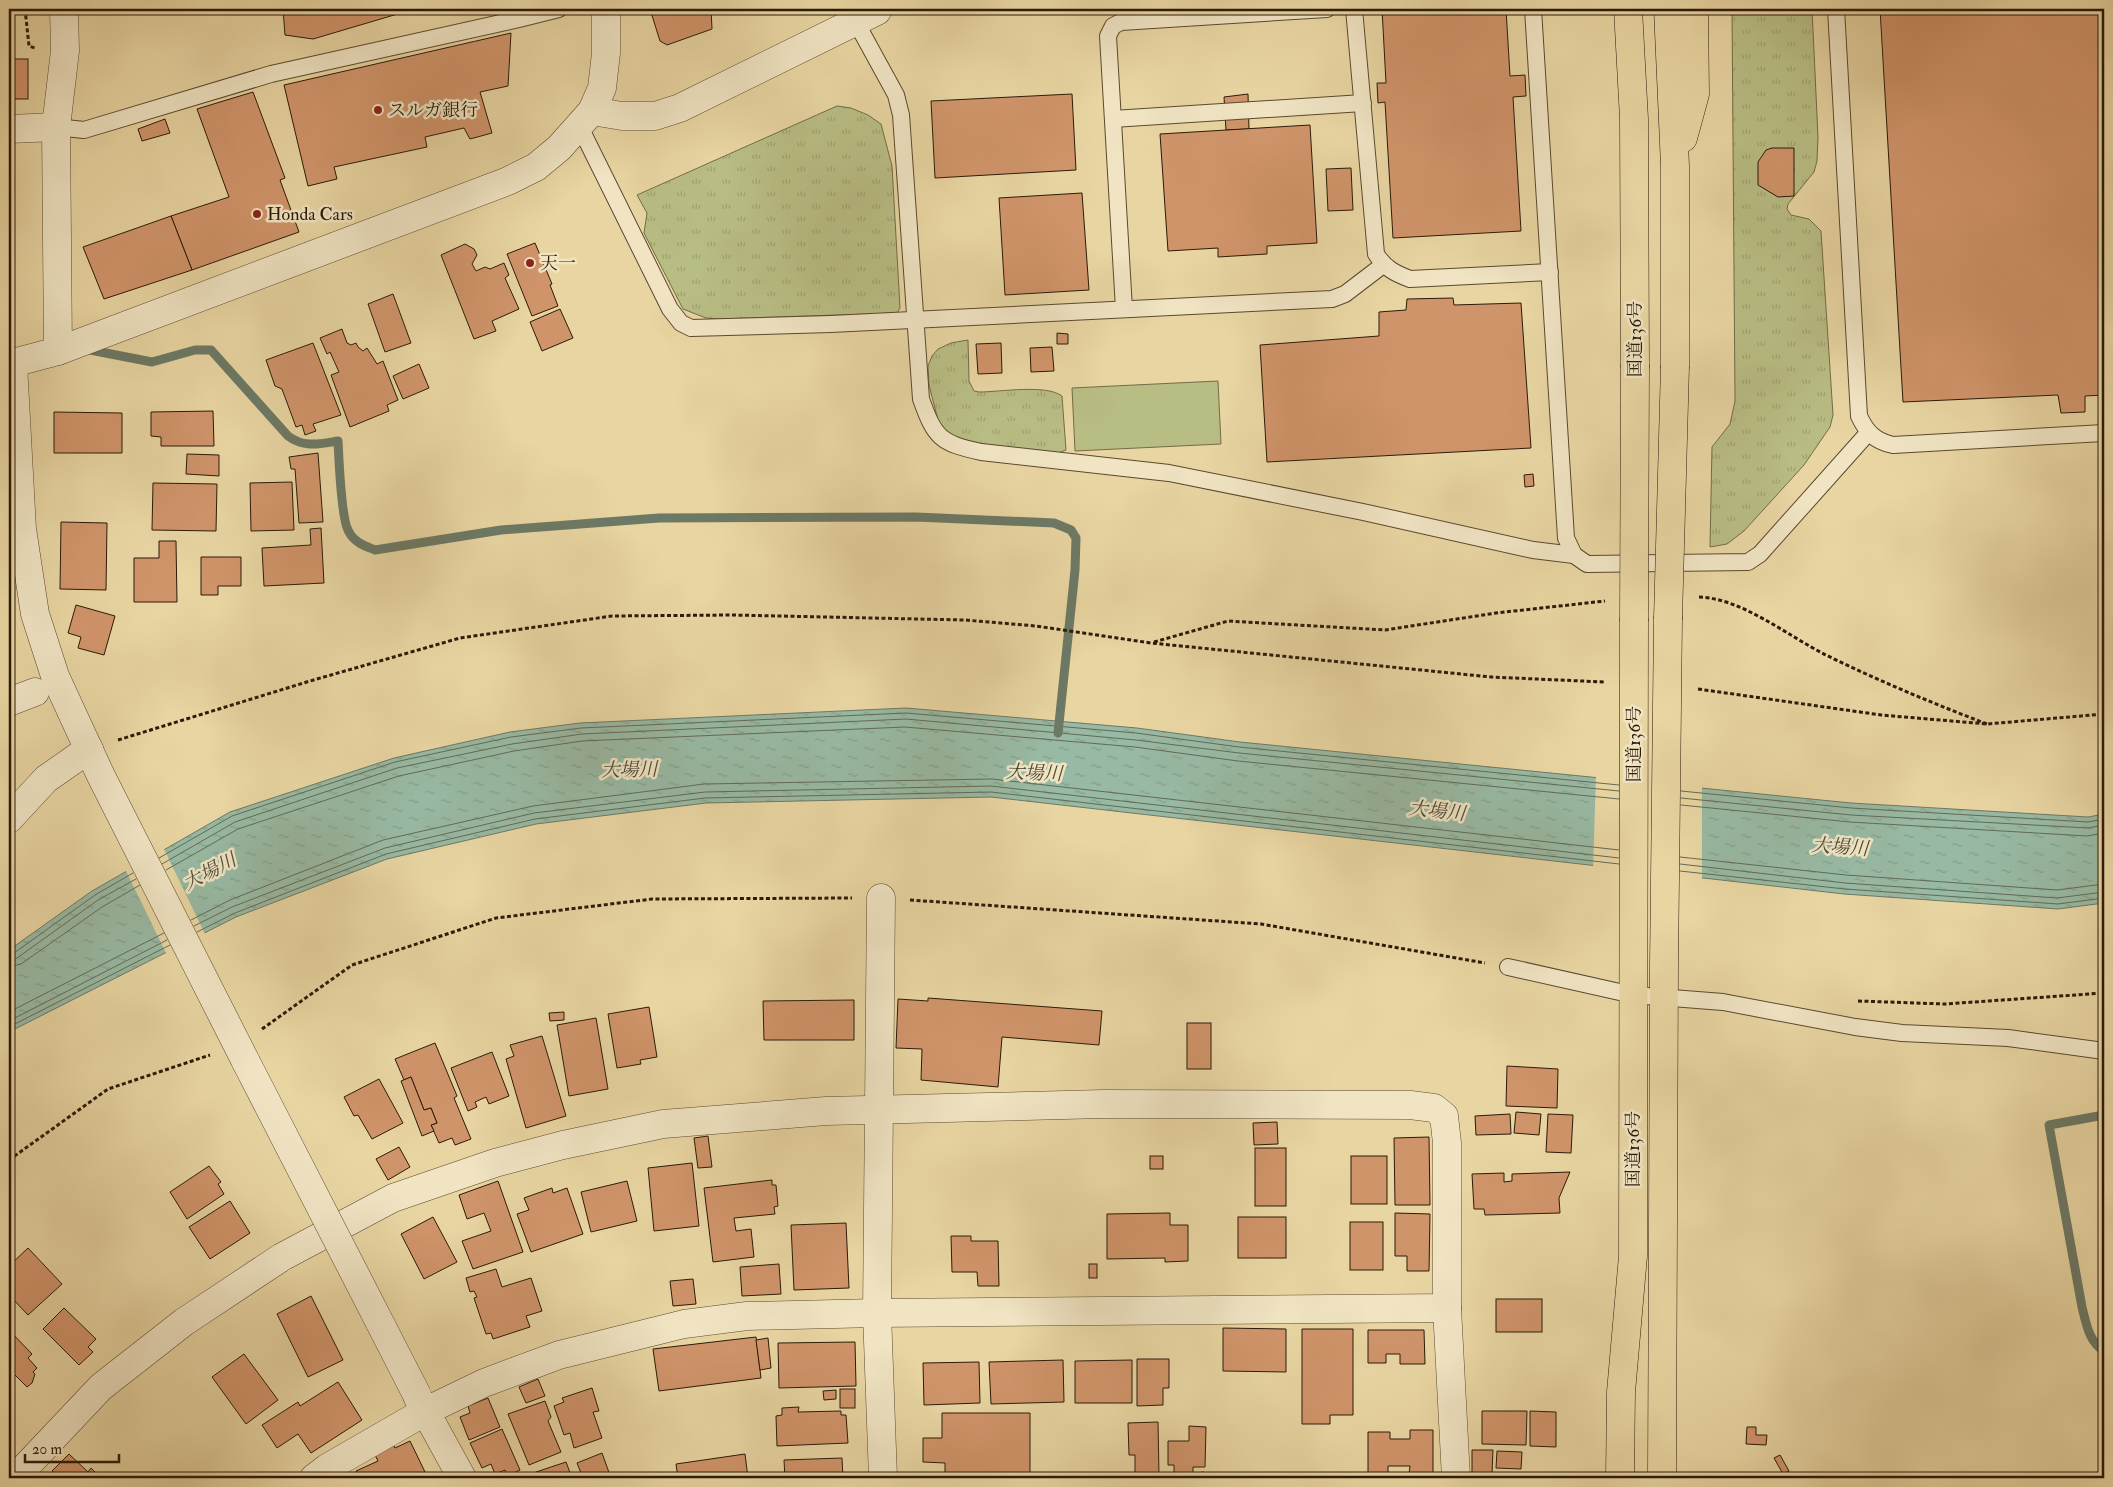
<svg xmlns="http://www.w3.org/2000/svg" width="2113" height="1487" font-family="'IM FELL Double Pica','Noto Serif JP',serif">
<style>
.grass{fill:url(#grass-tufts);stroke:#726c46}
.park{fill:#b8bd83;stroke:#726c46}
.water{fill:url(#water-ripples);stroke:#6c7965}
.pier{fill:#e8d5a2}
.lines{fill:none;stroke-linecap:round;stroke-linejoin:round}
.shore{stroke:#626a56;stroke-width:1}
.stream{stroke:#6c7965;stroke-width:9}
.building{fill:#d0946a;stroke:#2b1a08}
.service-casing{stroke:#5a492e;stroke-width:18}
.minor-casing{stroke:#5a492e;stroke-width:29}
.tertiary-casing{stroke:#5a492e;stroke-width:29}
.trunk-casing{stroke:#2b1a08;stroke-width:29}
.path{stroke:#2b1a08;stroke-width:3;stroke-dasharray:4 2.5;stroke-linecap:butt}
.service{stroke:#f0e4c3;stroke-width:16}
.minor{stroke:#f0e4c3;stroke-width:28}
.tertiary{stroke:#f0e4c3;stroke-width:28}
.trunk{stroke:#e8d5a2;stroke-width:28}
.minor-bridge-casing{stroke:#5a492e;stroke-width:29;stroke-linecap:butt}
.trunk-bridge-casing{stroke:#2b1a08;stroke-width:29;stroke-linecap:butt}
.minor-bridge{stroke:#f0e4c3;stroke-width:28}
.trunk-bridge{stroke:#e8d5a2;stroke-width:28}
.poi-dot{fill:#8f2418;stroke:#f0e4c3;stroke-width:2}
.labels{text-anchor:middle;stroke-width:5;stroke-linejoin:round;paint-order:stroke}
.poi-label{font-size:18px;fill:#2b1a08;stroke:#f0e4c3;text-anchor:start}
.street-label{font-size:18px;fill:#2b1a08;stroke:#f0e4c3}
.water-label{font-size:19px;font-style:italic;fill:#4c4a36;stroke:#f0e4c3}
</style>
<defs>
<pattern id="grass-tufts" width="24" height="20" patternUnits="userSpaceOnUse" patternTransform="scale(1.25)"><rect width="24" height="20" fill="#b8bd83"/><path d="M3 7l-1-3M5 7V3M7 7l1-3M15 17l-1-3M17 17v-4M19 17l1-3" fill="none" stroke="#9ea270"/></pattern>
<pattern id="water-ripples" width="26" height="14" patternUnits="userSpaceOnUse" patternTransform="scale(1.25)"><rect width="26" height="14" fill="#98b9a3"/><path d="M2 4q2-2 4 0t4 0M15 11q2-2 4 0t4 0" fill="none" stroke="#839e8b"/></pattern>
</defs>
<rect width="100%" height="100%" fill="#e8d5a2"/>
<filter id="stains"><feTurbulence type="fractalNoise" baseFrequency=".004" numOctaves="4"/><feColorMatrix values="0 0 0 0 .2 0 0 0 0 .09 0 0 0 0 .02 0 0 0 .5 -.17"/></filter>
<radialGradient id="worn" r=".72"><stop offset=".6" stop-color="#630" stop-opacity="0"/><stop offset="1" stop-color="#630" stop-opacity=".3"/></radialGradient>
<g class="grass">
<path d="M1732,9H1812L1818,137L1817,161L1814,172L1788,204L1787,209L1791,215L1809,219L1821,231L1833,415L1830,427L1804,465L1744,531L1727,544L1710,547L1712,447L1730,424L1735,401Z"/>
<path d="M837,106L851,108L868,115L881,124L892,166L900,308L897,313L718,319L706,318L683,309L644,233L647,213L637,195Z"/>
<path d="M968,340L969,381L974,391L979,392C1000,392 1046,384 1062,396L1066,450L1058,453L963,443L945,430L938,420L929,385L928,366L932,356L938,349L951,343Z"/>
</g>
<path class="park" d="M1218,381L1221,444L1075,451L1072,388Z"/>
<path class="water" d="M906,708L1137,728L1240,742L1851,803L2088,817L2104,814V903L2058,909L1844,894L991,797L706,803L536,824L387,859L236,917L9,1032V950L92,891L230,812L394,758L510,732L580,723Z"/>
<g class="pier">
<path d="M1596,775L1702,786V881L1593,869Z"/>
<path d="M163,847L206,936L167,955L125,869Z"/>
</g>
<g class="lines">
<g class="shore">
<path d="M1681,791L1851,808L2088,822L2104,819"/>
<path d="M1681,798L1851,815L2088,828L2104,825"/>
<path d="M1681,805L1850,822L2087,836L2104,833"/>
<path d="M1680,857L1846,875L2057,890L2104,884"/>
<path d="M159,858L232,816L395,762L511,737L581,728L906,713L1136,733L1239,747L1619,785"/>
<path d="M162,864L235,822L397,768L512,744L582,734L906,719L1136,740L1239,753L1619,791"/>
<path d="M1680,864L1845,883L2057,898L2104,892"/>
<path d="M166,870L238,829L399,776L514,751L582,741L905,727L1135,747L1238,761L1619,799"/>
<path d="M1680,871L1845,889L2058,904L2104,898"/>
<path d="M191,920L230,900L383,840L533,806L704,784L992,779L1619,850"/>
<path d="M194,926L232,907L385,848L534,813L705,792L991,786L1619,858"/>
<path d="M197,932L235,913L386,854L535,819L705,798L991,792L1619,864"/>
<path d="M9,954L14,953L95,895L133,873"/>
<path d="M9,960L17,958L98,900L136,879"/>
<path d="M9,967L21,964L102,907L140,885"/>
<path d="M9,1012L164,933"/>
<path d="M9,1021L167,940"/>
<path d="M9,1027L170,945"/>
</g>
<g class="stream">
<path d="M85,349L152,362L195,350H211L288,436C304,448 319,444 338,441C339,459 341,517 348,530C353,542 365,546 375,550L501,530L659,518L916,517L1054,523L1071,530L1076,538L1075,570L1058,733"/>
<path d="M2104,1115L2049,1125L2082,1307C2086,1323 2089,1342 2104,1351"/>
</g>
</g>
<g class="building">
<path d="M283,9H411V10L313,39L285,35Z"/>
<path d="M650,9H711L712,29L667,45L660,41Z"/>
<path d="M1382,9H1506L1510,76L1525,75L1526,96L1513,97L1521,231L1393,238L1385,102L1378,103L1377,83H1386Z"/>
<path d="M1880,9H2104V395L2085,396V412L2061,413L2058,395L1903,402Z"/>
<path d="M511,33L508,86L480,92L492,133L470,139L464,128L425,137L427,147L334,167L337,179L308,186L284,85Z"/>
<rect x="9" y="59" width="19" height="40"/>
<path d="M253,92L285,178L280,180L299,232L192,270L171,216L229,197L197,109Z"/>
<path d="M1072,94L1076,170L935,178L931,101Z"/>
<path d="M1248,94L1249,129L1226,130L1224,97Z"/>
<path d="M165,119L170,133L142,141L138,129Z"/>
<path d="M1310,125L1317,243L1267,246V254L1218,257V248L1168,251L1160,134Z"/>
<path d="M1772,148H1794V196L1778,197L1758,185V162L1766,150Z"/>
<path d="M1351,168L1353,210L1328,211L1326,169Z"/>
<path d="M1082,193L1089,290L1005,295L999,198Z"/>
<path d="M171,216L192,270L104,299L83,247Z"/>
<path d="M535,243L552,284L550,285L558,306L532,316L507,254Z"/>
<path d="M465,244L474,249L477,255L472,264L476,271L485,267L490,269L504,263L509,275L505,278L519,309L492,321L496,331L474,339L441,255Z"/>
<path d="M393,294L411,343L385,352L368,304Z"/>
<path d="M1453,298L1454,305L1521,303L1531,448L1267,462L1260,345L1379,336V312L1406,310L1407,299Z"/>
<path d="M560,309L573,338L542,351L530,322Z"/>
<path d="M342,329L347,343L351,345L356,343L358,347L363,351L367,348L377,364L383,361L398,400L387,405L389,411L350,427L331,375L339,372L330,352L327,354L320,338Z"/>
<path d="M1057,333L1068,334V344H1057Z"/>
<path d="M313,343L341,415L313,424L316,431L305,435L302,425L296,427L282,389L275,386L266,360Z"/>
<path d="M1001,343L1002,373L978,374L976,344Z"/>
<path d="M1052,347L1054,371L1031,372L1030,348Z"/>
<path d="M419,364L429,388L403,399L393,376Z"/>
<path d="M213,411L214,446H161V437L151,436V412Z"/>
<path d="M54,412L122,413V453H54Z"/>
<path d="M318,453L323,522L299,523L295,469H291L289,457Z"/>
<path d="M187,454L219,455V476L186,474Z"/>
<path d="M1533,474L1534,486L1525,487L1524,475Z"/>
<path d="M292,482L294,530L251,531L250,483Z"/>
<path d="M153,483L217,484L216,531L152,530Z"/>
<path d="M61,522L107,523L106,590L60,589Z"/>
<path d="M321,528L324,583L264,586L262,548L311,545L310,529Z"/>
<path d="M159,541H176L177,602H134V558H159Z"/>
<path d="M201,557H241V586H218V595H201Z"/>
<path d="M76,605L115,616L104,655L78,648L81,637L68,633Z"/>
<path d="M928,998L1102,1011L1099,1045L1002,1037L998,1087L921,1080L922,1049L896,1048L898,999L928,1001Z"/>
<path d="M854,1000V1040H764L763,1001Z"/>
<path d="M649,1007L657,1057L640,1060L641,1064L617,1068L608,1014Z"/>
<path d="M564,1012V1020L550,1021L549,1013Z"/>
<path d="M596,1018L608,1089L569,1096L557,1025Z"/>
<rect x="1187" y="1023" width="24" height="46"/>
<path d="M542,1036L566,1116L526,1128L506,1059L514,1056L510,1045Z"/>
<path d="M435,1043L457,1096L454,1098L471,1139L455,1145L452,1138L439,1143L431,1125L437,1123L431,1108L424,1110L411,1077L404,1080L395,1059Z"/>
<path d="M492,1052L509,1096L489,1104L486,1097L475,1102L477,1107L468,1111L451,1068Z"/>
<path d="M1507,1066L1558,1069L1557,1108L1506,1106Z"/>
<path d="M411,1077L424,1110L431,1108L437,1123L431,1125L434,1131L422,1136L401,1081Z"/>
<path d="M379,1079L403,1123L372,1139L358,1115L354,1116L344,1097Z"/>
<path d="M1516,1112L1541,1114L1539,1135L1514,1133Z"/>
<path d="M1510,1114L1511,1134L1476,1135L1475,1116Z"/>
<path d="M1548,1114L1573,1115L1571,1153L1546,1152Z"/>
<path d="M1277,1122L1278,1144L1254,1145L1253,1123Z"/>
<path d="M708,1136L712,1167L698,1168L694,1138Z"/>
<path d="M1429,1137L1430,1205H1395L1394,1138Z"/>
<path d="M399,1147L410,1167L388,1180L376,1159Z"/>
<rect x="1255" y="1148" width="31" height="58"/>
<rect x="1150" y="1156" width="13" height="13"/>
<rect x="1351" y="1156" width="36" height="48"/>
<path d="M692,1163L699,1226L654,1231L648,1168Z"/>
<path d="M209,1166L221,1182L218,1184L224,1194L187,1219L170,1192Z"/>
<path d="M1570,1172L1559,1198L1560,1213L1485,1215L1484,1209H1474L1472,1174L1504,1173V1182L1512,1181V1174Z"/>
<path d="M772,1180V1185H776L778,1206L774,1207L775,1214L734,1218L736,1231L751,1229L754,1257L713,1262L704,1188Z"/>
<path d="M498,1181L523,1252L473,1269L462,1241L491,1231L484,1213L467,1219L459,1195Z"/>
<path d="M627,1181L637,1221L591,1232L581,1192Z"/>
<path d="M552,1188L553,1193L567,1188L583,1234L531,1252L517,1214L529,1210L524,1198Z"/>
<path d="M230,1201L250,1233L210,1259L189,1227Z"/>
<path d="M1170,1213V1225H1188V1261L1165,1262V1258L1107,1259V1214Z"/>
<path d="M1395,1213L1430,1214L1429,1271H1407V1256H1395Z"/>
<path d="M433,1217L457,1262L424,1279L401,1234Z"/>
<rect x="1238" y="1217" width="48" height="41"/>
<rect x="1350" y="1222" width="33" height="48"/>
<path d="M846,1223L849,1288L794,1290L791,1225Z"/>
<path d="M951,1236H971V1241H998L999,1286H978L977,1272H952Z"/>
<path d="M28,1248L62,1284L28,1315L9,1295V1266Z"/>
<path d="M779,1264L781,1294L742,1296L740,1267Z"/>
<rect x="1089" y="1264" width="8" height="14"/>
<path d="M496,1269L502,1287L531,1278L542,1311L526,1316L530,1327L493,1339L491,1333L486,1334L474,1298L477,1297L474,1291L470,1292L466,1278Z"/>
<path d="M693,1279L696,1304L673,1306L670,1281Z"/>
<path d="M311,1296L343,1360L308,1377L277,1314Z"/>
<rect x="1496" y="1299" width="46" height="33"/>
<path d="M64,1308L96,1339L88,1347L93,1352L79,1365L43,1329Z"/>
<path d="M1223,1328L1286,1329V1372L1223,1371Z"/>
<path d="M1302,1329H1353V1415H1330V1424H1302Z"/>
<path d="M9,1330L32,1354L28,1358L37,1368L33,1372L35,1374L32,1383L27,1387L9,1369Z"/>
<path d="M1368,1330H1424L1425,1364H1400V1354H1386V1363H1368Z"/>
<path d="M756,1337L761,1378L659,1391L653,1349Z"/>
<path d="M768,1338L771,1368L760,1370L756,1340Z"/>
<path d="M855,1342L856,1386L779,1388L778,1343Z"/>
<path d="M244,1354L278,1400L246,1424L212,1377Z"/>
<path d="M1137,1359H1169V1388H1163V1405L1137,1406Z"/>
<path d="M1063,1360L1064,1402L991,1404L989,1362Z"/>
<path d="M1132,1360V1403H1075V1361Z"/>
<path d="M979,1362L980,1403L924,1405L923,1363Z"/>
<path d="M538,1379L545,1396L526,1403L519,1387Z"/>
<path d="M338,1382L362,1420L311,1453L298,1434L277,1448L262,1425L298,1402L300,1406Z"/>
<path d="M592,1388L599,1411L593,1412L602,1438L574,1448L570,1433L564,1435L554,1406L564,1402L562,1398Z"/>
<rect x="840" y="1389" width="15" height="19"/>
<path d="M836,1390V1399L824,1400L823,1391Z"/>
<path d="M488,1398L500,1427L469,1440L460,1417L470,1413L468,1406Z"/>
<path d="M545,1401L551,1417L548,1421L561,1452L529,1465L508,1414Z"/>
<path d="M799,1407L798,1412L841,1411V1415H846L848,1443L777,1446L776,1416L782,1415V1408Z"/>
<path d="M1482,1411H1527L1526,1445L1482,1444Z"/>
<path d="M1530,1411L1556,1412V1447L1530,1446Z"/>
<path d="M942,1413H1030V1478H945V1463L923,1462V1438H942Z"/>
<path d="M1158,1422L1159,1476H1135V1455H1129L1128,1423Z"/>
<path d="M1189,1426L1206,1427L1205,1467H1193V1475H1174V1465H1168V1441H1189Z"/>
<path d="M1747,1427H1756V1435H1767L1766,1445L1746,1444Z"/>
<path d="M502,1429L520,1470L507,1476L505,1470L495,1474L491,1464L482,1468L470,1443Z"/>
<path d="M1410,1430H1433V1474H1409L1410,1466H1388V1474H1368V1432H1390V1439H1410Z"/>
<path d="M410,1441L425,1472L412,1478H359L356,1471L378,1461L374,1453L393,1444L395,1448Z"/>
<path d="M1472,1450H1493L1492,1473H1472Z"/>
<path d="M1497,1451L1522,1452L1521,1469L1496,1468Z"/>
<path d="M602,1453L611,1478H583L577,1463Z"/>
<path d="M69,1454L88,1472L91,1468L101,1478H60L52,1471Z"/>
<path d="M745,1454L748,1478H678L676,1464Z"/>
<path d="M1780,1455L1789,1471L1783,1474L1774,1458Z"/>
<path d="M842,1458L843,1478H785L784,1460Z"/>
<path d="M566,1462L572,1478H538L536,1472Z"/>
<path d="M1204,1472V1478H1195V1473Z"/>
</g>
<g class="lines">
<defs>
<g id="service">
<path d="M1354,9L1376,254C1385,268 1394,273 1410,279L1550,272"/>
<path d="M1533,9L1566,538L1574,555L1587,564L1748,562L1760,554L1868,433"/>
<path d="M1836,9L1859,416C1867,433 1875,441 1893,445L2104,433"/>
<path d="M856,22L896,95L901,115L921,399C935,438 940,443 981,452L1169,473L1363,512L1533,550L1574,555"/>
<path d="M1113,119L1363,103"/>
<path d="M579,125L670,309L681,323L691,328L831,324L1332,299L1345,294L1383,265"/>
<path d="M56,127L84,130L271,74L519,19L559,9"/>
<path d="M1124,309L1108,36L1113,26L1121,22L1327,9"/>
<path d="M1508,967L1633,995L1723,1002L1855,1027L1902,1033L2008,1038L2104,1051"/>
</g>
<g id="minor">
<path d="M9,129L56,127"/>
<path d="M58,351L56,127L65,51L64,9"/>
<path d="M13,364L22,529L35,614L55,676L101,776L246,1062"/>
<path d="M9,702L35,692"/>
<path d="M9,819L46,779L89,749"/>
<path d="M881,898L877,1313L883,1478"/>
<path d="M417,1396L462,1478"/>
<path d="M15,1478L101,1387L184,1322L282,1257L393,1198L495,1163L563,1145L663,1124L826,1111L1103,1104L1410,1105L1434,1108L1444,1116L1447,1143V1308L1456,1478"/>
<path d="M314,1478L327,1468L426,1411L484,1383L559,1355L684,1324L747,1316L877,1313L1447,1308"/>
</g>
<g id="tertiary">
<path d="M592,111L602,88L606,53V9"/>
<path d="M9,364L58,351L508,181L536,167L559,148L592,111L622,116H655L680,108L877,11"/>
</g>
<g id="trunk">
<path d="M1628,9L1634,119L1635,365"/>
<path d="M1668,9L1675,166V366"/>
<path d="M1683,138L1695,94L1694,9"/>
<path d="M1620,1478L1621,1392L1633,1256L1634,621"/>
<path d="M1662,1478L1664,966L1668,619"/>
</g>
</defs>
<use href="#service" class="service-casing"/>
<use href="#minor" class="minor-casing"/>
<use href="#tertiary" class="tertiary-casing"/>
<use href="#trunk" class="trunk-casing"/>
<g class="path">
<path d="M25,9L29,46L35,48"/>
<path d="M1699,597C1741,598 1788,636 1826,655C1879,681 1932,703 1987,724"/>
<path d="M1154,642L1228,621L1385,630L1496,613L1605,601"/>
<path d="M1698,689L1881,715L1987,724L2104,714"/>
<path d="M118,740L310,681L460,638L612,616L732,615L965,620L1036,626L1151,643L1491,677L1604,682"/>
<path d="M910,900L1261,924L1485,963"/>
<path d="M1858,1001L1945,1004L2104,993"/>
<path d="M262,1029L352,965L496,918L652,899L852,898"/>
<path d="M9,1160L108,1089L210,1055"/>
</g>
<use href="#service" class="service"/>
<use href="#minor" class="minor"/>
<use href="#tertiary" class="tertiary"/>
<use href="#trunk" class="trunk"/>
<defs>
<path id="minor-bridge" d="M246,1062L417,1395"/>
<g id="trunk-bridge">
<path d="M1668,619L1675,366"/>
<path d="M1634,621L1635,365"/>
</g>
</defs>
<use href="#minor-bridge" class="minor-bridge-casing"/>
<use href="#trunk-bridge" class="trunk-bridge-casing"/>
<use href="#minor-bridge" class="minor-bridge"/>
<use href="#trunk-bridge" class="trunk-bridge"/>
</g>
<g class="poi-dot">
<circle cx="378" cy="110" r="5"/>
<circle cx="257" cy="214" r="5"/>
<circle cx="530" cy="263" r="5"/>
</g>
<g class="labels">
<g class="poi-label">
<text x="388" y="116">スルガ銀行</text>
<text x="267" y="220">Honda Cars</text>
<text x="540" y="269">天一</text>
</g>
<g class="street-label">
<text transform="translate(1635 339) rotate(-90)" y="6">国道136号</text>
<text transform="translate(1634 744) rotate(-90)" y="6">国道136号</text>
<text transform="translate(1633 1149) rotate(-90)" y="6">国道136号</text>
</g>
<g class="water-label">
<text transform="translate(629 769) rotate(-1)" y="7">大場川</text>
<text transform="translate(1034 772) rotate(2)" y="7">大場川</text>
<text transform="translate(1437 810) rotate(6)" y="7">大場川</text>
<text transform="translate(1840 846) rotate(4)" y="7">大場川</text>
<text transform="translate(209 871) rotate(-28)" y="7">大場川</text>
</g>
</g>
<rect width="2113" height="1487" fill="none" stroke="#e8d5a2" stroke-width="30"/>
<rect x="10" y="10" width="2093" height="1467" fill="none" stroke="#2b1a08" stroke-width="2.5"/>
<rect x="15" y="15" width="2083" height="1457" fill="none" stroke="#2b1a08"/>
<path d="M25 1454v8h94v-8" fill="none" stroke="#2b1a08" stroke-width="2.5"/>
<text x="32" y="1454" font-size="15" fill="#2b1a08" stroke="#f0e4c3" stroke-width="4" paint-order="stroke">20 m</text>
<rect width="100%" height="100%" filter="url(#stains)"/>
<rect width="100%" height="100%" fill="url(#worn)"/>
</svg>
